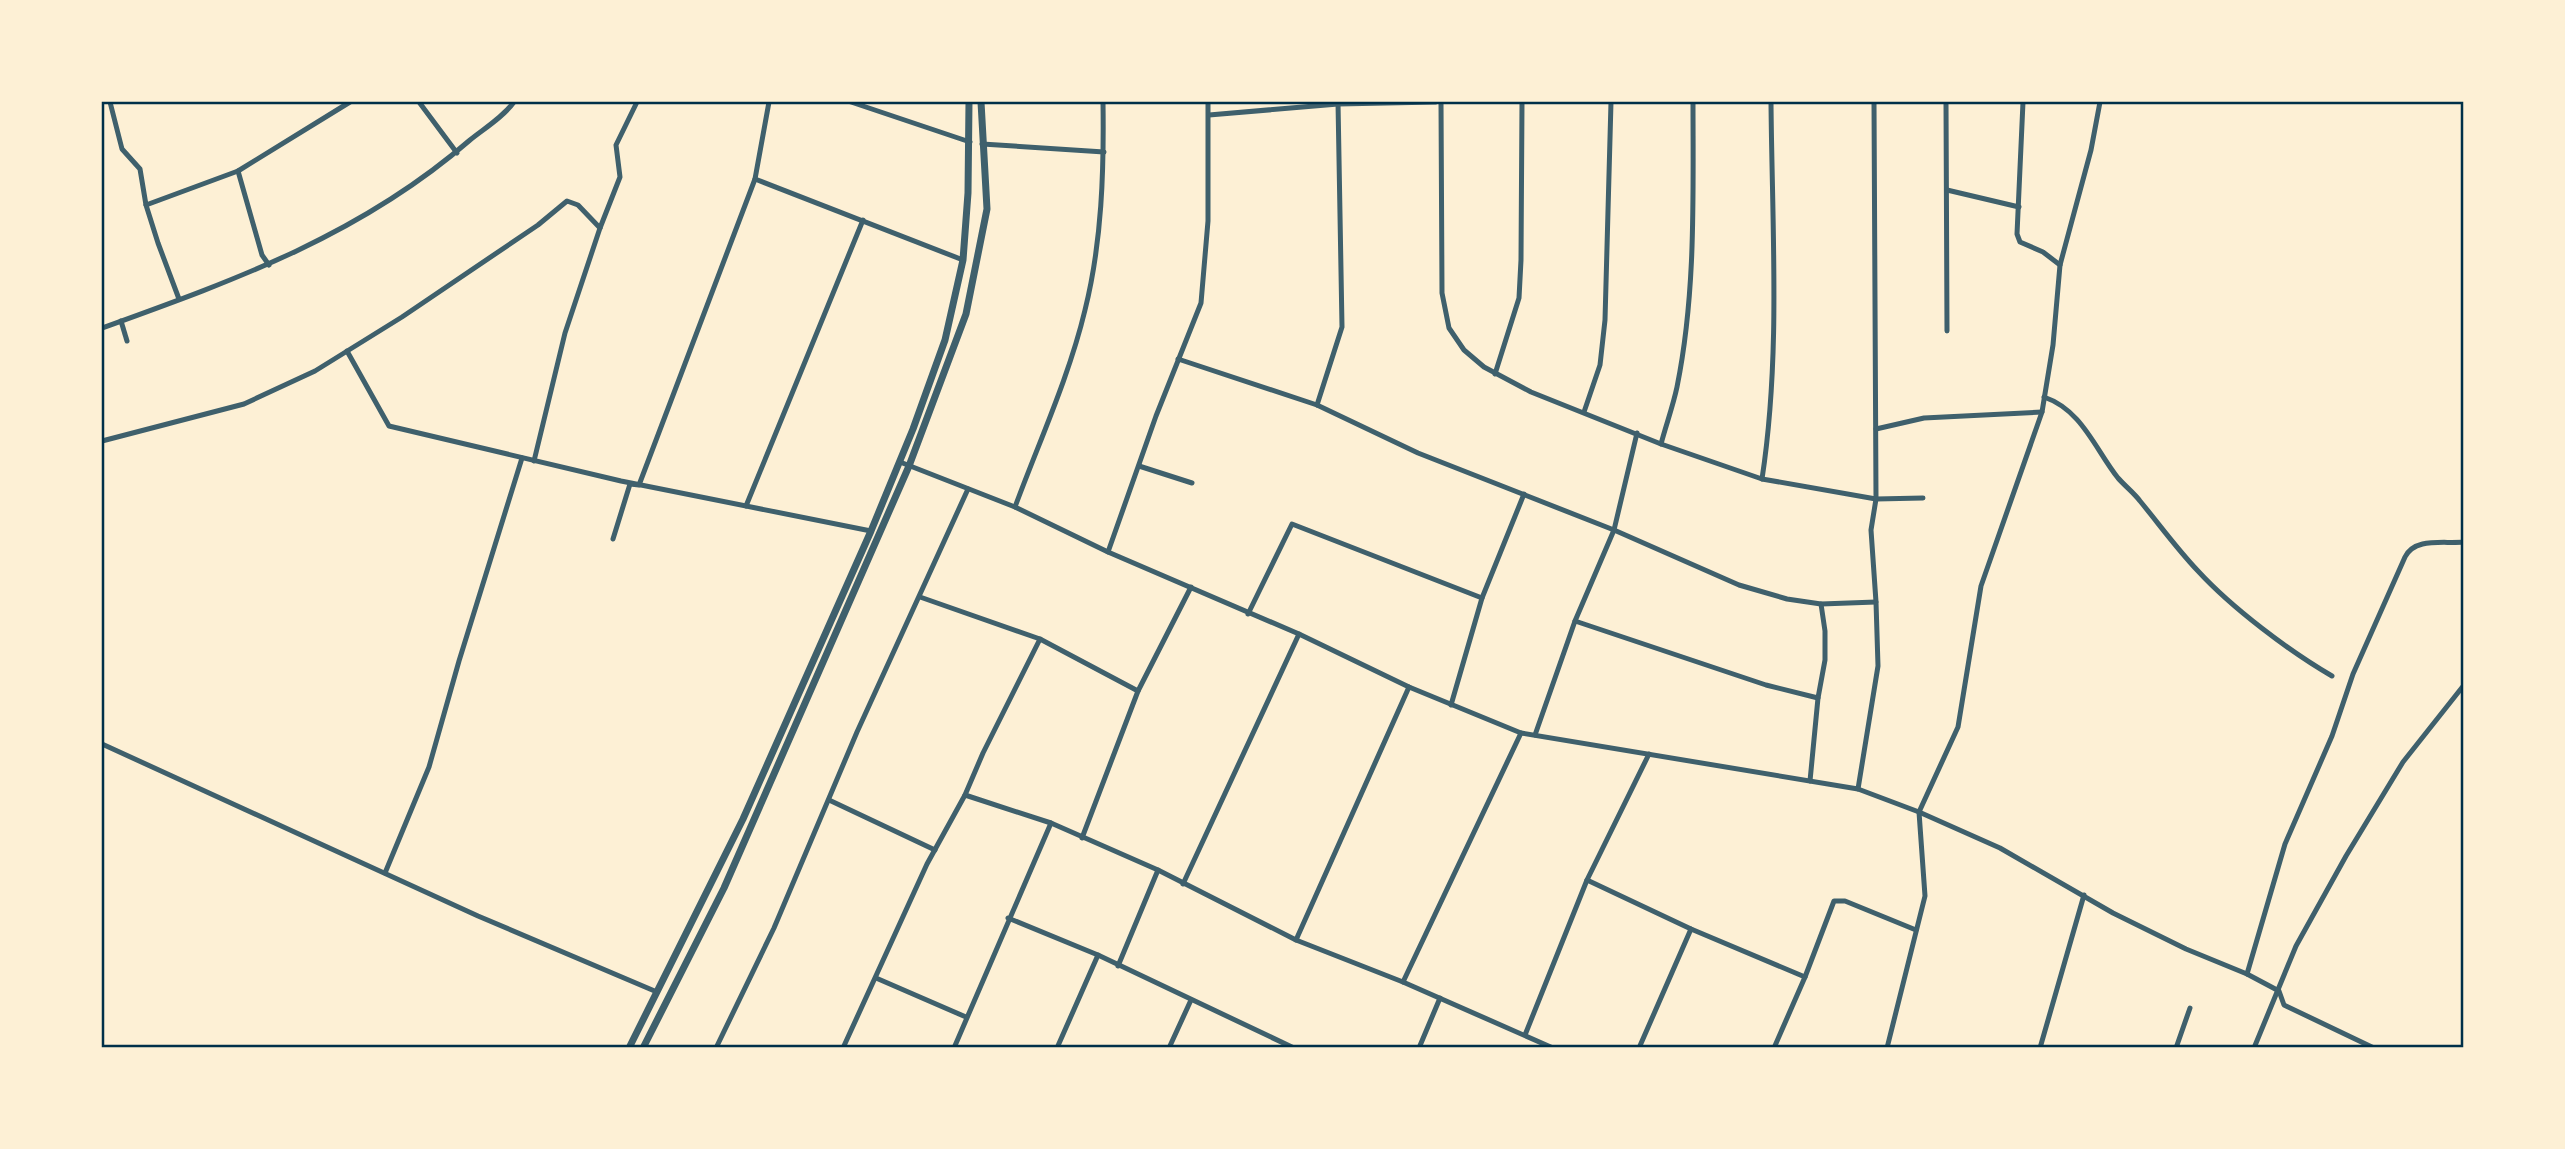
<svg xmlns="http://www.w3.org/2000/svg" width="2565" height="1149" font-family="'Titillium Web',sans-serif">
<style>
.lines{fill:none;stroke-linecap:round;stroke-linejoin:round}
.minor{stroke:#3f606c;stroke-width:5}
.tertiary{stroke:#3f606c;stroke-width:7}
.neatline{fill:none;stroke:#003049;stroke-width:2.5}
</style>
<rect width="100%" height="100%" fill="#fdf0d5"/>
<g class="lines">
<g class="minor">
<path d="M110,102L122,149L140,169L146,205L158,243L179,299"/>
<path d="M419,102L457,153"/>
<path d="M851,102L970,142"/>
<path d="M1441,102L1442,293L1449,328L1464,350L1484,367L1531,392L1661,444L1762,479L1876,499L1923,498"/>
<path d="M1946,102L1947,331"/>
<path d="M2023,102L2017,234L2020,242L2043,252L2060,265"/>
<path d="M1209,115L1338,104L1436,102"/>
<path d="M982,144L1104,152"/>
<path d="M238,171L262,255L269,265"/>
<path d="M755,179L963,260"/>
<path d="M1947,190L2019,207"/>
<path d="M146,205L238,171L350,102"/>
<path d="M121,321L127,341"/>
<path d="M102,328C235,280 361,235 470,140C485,128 503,117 514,102"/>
<path d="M347,351L389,426L621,481L871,531"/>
<path d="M1178,359L1317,405L1418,453L1614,530L1739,585L1787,599L1821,604L1876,602"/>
<path d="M1495,374L1519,298L1521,260L1522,102"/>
<path d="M2044,397C2082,410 2095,449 2118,478C2125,486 2134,493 2140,501C2159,524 2177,549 2198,571C2232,608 2289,651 2332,676"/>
<path d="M1317,405L1342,327L1338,102"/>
<path d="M1584,412L1600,365L1605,320L1611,102"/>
<path d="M1876,429L1924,418L2042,412"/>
<path d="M102,441L244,404L315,371L402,317L538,225L567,201L578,205L600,228"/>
<path d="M1661,444C1666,425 1673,406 1677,387C1696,293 1693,196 1693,102"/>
<path d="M534,461L565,333L600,228L620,177L616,145L637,102"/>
<path d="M900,462L1015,507L1108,552L1299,634L1409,687L1521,733L1858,789L1919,812L2000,848L2113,913L2186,949L2247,974L2279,991L2284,1005L2374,1048"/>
<path d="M1139,466L1192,483"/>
<path d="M1762,479C1781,355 1772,227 1771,102"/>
<path d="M746,506L863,220"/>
<path d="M1015,507C1039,442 1069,377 1085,310C1102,242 1104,170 1103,102"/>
<path d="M613,539L630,484L639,485L755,179L769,102"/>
<path d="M1108,552L1156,416L1201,303L1208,221V102"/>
<path d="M920,597L1040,639L1138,691"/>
<path d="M1248,614L1292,524L1482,598"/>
<path d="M1575,621L1766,685L1818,698"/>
<path d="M1451,705L1482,598L1524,494"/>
<path d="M1535,735L1575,621L1614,530L1637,433"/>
<path d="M102,744L478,916L657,992"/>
<path d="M1810,781L1818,698L1825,660V631L1821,604"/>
<path d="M1858,789L1878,666L1876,602L1871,530L1876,499L1874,102"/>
<path d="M965,795L1051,823L1158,870L1296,940L1403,982L1553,1048"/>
<path d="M829,800L935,850"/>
<path d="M1082,838L1138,691L1191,587"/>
<path d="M385,873L429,767L459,661L522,458"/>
<path d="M1587,880L1691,929L1805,977"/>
<path d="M1183,884L1299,634"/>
<path d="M1008,918L1098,955L1294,1048"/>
<path d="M1296,940L1409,687"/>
<path d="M1118,966L1158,870"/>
<path d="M2247,974L2285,844L2332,736L2353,674L2405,557C2415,537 2443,544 2464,542"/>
<path d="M876,978L966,1017"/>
<path d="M1403,982L1521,733"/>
<path d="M1525,1035L1587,880L1649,754"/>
<path d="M716,1048L774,928L857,732L968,489"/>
<path d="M843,1048L927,864L965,795L983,753L1040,639"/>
<path d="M954,1048L1051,823"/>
<path d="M1057,1048L1098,955"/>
<path d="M1169,1048L1191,1000"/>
<path d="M1419,1048L1440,998"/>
<path d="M1639,1048L1691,929"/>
<path d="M1774,1048L1805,977L1834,901H1845L1916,930"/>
<path d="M1887,1048L1925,896L1919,812L1958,727L1981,586L2042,412L2053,345L2060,265L2091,150L2100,102"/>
<path d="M2040,1048L2084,895"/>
<path d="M2176,1048L2190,1008"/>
<path d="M2254,1048L2296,946L2346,856L2403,762L2464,685"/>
</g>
<g class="tertiary">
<path d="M629,1048L743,819L871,531L913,429L945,340L963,260L968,193L969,102"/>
<path d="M643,1048L724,888L909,466L966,314L987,209L981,102"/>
</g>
</g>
<rect width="2565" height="1149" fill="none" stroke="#fdf0d5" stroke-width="206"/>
<rect x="103" y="103" width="2359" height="943" class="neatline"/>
</svg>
